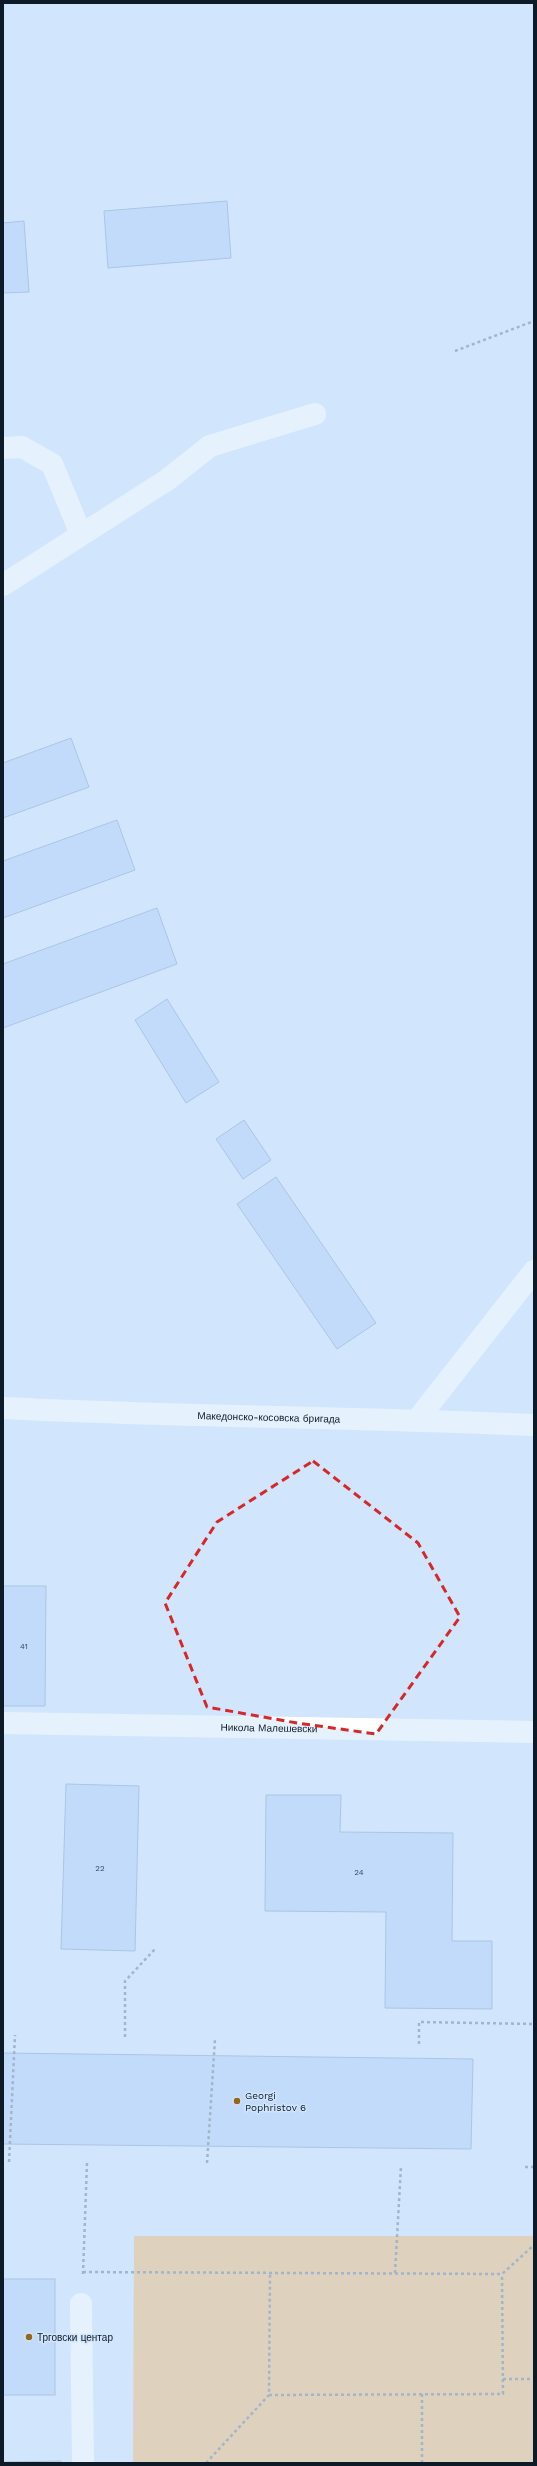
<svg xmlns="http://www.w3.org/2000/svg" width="537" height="2466" font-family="'Work Sans',sans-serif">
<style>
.green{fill:#eeb870}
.building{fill:#afcff6;stroke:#7d9dc3}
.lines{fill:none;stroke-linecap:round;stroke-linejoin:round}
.path{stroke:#6a7a8d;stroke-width:2.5;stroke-dasharray:3 3;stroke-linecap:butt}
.minor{stroke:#fff;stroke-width:22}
.marked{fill:none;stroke:#d62828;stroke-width:3;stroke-dasharray:8 5;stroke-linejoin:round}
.poi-dot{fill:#976619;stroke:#d1e5fd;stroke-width:1.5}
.labels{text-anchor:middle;stroke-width:3;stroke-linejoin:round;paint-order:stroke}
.number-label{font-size:8px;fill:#36475c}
.street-label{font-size:10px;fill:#0d1a28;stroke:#d1e5fd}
.poi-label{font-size:10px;fill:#0d1a28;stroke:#d1e5fd;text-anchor:start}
</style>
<rect width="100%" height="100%" fill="#d1e5fd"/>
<path class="green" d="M134,2236H534V2463H133Z"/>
<g class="building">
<path d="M227,201L231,258L108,268L104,211Z"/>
<path d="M24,221L29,292L3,293V223Z"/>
<path d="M71,738L89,787L3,818V763Z"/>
<path d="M117,820L135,870L3,918V861Z"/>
<path d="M157,908L177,964L3,1028V964Z"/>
<path d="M167,999L219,1082L186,1103L135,1020Z"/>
<path d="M244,1120L271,1160L243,1179L216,1139Z"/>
<path d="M276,1177L376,1323L337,1349L237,1204Z"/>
<path d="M3,1586H46L45,1706H3Z"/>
<path d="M66,1784L139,1786L135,1951L61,1949Z"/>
<path d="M266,1795H341L340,1832L453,1833L452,1941H492V2009L385,2008L386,1912L265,1911Z"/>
<path d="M3,2053L473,2059L471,2149L3,2144Z"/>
<rect x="3" y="2279" width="52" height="116"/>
<path d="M61,2461V2463H3V2462Z"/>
</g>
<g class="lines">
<g class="path">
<path d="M455,351L534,321"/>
<path d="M125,2037V1981L156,1948"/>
<path d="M419,2044V2022L534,2024"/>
<path d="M9,2162L15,2035"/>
<path d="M207,2163L215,2039"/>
<path d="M525,2167H534"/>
<path d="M83,2272L502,2274L534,2245"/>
<path d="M395,2273L401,2166"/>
<path d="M83,2274L87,2163"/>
<path d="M503,2379H534"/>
<path d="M269,2395L503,2394L502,2274"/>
<path d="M206,2463L269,2395L270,2274"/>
<path d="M422,2463V2394"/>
</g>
<g class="minor">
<path d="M3,448L22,447L52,464L81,534"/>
<path d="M3,585L167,480L210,446L315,414"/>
<path id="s1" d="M3,1408C180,1417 357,1417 534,1425"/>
<path d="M417,1420L534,1271"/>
<path id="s2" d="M3,1723L534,1732"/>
<path d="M81,2304L83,2463"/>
</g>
</g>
<path d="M0 0H537V2466H0ZM313,1461L418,1543L460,1617L376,1734L297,1723L207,1707L165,1603L217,1522Z" fill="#d1e5fd" fill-opacity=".55" fill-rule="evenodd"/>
<path class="marked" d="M313,1461L418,1543L460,1617L376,1734L297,1723L207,1707L165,1603L217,1522Z"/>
<g class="poi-dot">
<circle cx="237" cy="2101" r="4"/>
<circle cx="29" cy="2337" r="4"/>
</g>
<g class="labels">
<g class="number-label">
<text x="24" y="1649">41</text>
<text x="100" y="1871">22</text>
<text x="359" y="1875">24</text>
</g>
<g class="street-label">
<text dy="4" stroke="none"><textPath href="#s1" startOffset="266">Македонско-косовска бригада</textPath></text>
<text dy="4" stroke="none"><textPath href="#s2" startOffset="266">Никола Малешевски</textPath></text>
</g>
<g class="poi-label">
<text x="245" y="2099">Georgi<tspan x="245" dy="12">Pophristov 6</tspan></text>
<text x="37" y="2341">Трговски центар</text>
</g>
</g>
<rect width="537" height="2466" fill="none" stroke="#0d1a28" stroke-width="8"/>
</svg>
